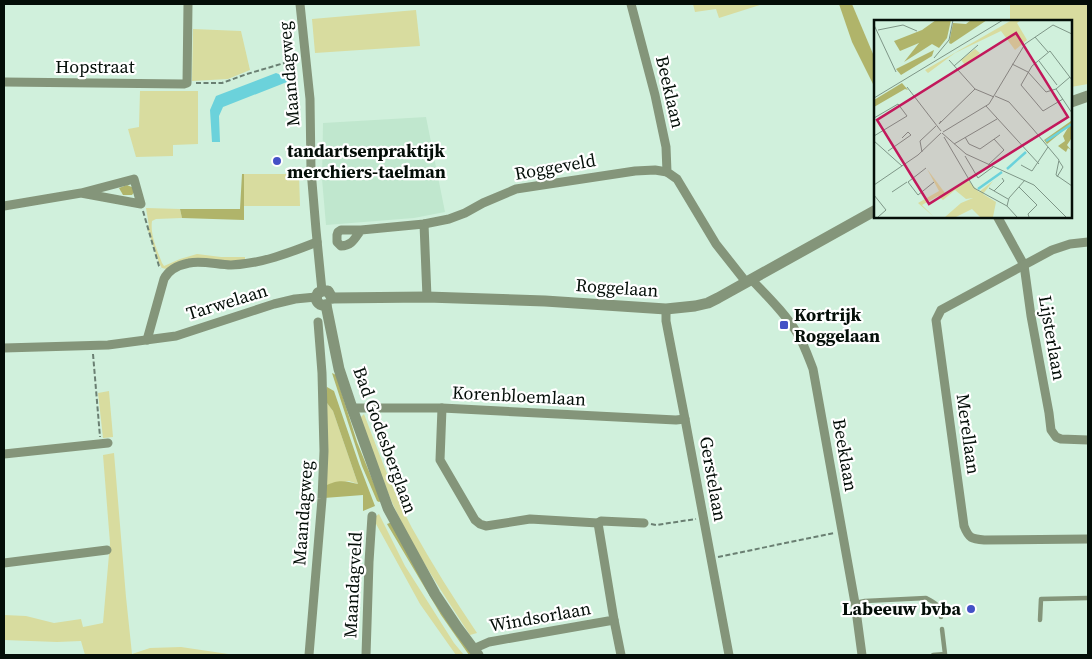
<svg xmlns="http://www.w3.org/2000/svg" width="1092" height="659" font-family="'Source Serif 4',serif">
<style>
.built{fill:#c0e7ce}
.green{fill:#d8dc9f}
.forest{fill:#b0b46a}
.water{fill:#6bd2db}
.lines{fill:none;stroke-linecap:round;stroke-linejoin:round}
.path{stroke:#6a7f72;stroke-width:2;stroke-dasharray:5 2.5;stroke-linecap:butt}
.service{stroke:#84957a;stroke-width:4.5}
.minor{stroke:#84957a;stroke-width:9}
.tertiary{stroke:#84957a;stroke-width:11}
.poi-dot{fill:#4451c6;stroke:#fff;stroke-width:2}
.labels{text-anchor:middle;stroke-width:4.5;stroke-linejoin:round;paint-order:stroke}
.street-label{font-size:18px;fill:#040e08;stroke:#fff}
.poi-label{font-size:18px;font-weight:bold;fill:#040e08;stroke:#fff;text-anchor:start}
.inset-river{fill:none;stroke:#6bd2db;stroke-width:2.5}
.inset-road{fill:none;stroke:#7e9687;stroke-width:1}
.view{fill:#c2185b;fill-opacity:0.15;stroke:#c2185b;stroke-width:2.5}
.inset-edge{fill:none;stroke:#040e08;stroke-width:2.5}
</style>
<rect width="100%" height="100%" fill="#d0f0dc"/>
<path class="built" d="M426,117L445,212L414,218L326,225L322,179L323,123Z"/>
<g class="green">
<path d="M693,4H763L719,18L716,9L695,12Z"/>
<path d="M1010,4H1088V84L1071,87V21H1010Z"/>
<path d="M416,10L420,46L315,53L312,19Z"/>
<path d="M193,29L241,31L250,70L228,79L192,81Z"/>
<path d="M140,91H198V144L173,145V156L136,157L128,129L139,127Z"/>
<path d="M244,174H299L300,206H244Z"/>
<path d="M146,208L180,209L182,218L156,219L152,221C150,235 157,250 162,263L164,266L180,259L197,254L221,257H245V260L166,269L162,268L159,263L147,227L149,226Z"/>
<path d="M109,391L113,437L103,438L98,393Z"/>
<path d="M324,399L333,411L358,484L349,481L325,486Z"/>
<path d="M364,414C379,453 393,492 412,528C432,564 454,599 477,633L470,635C442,592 412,548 391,500C380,475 371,448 360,422V418Z"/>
<path d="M114,453L126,597L132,654L150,648L181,647L235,655H85L81,641L57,642L4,640V615L26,616L54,623L81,619L83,627L103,623L110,543L103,455Z"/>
<path d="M379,514L405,566L454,643L464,655H456L420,604L375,522L376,516Z"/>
</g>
<g class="forest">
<path d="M839,4H852L876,61V90L852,42Z"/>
<path d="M242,174H244V220L182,218L180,209H240Z"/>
<path d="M127,185L134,188L135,191L132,195H123L119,188Z"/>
<path d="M332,373L336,375L357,442L381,501L379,502L377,501L362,466Z"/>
<path d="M327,387L334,391L359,464L375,506L363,511V495L324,498L325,486C339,479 344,481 358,484L333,411L324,399Z"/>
<path d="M392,522L472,655H469L441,615L387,524Z"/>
</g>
<path class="water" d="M276,73L289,78L287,82L223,107L219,116L220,142H212L210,110L216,96Z"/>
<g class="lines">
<g class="path">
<path d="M196,83H222L247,74L298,59"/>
<path d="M143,211L159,266L161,268"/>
<path d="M93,354L100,437"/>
<path d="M651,524L656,525L696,519"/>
<path d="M718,557L834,533"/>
</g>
<g class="service">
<path d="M855,603L865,601L926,598C936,603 941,606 941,617"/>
<path d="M1040,620L1041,599L1088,598"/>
<path d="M933,655L945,654L942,629"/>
</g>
<g class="minor">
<path d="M300,4L310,99L311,170L316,230L322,291"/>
<path d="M631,4L655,95L666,147L667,172L677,179L716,244L746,282"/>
<path d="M4,82L184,84L187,83L188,4"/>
<path d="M4,206L81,193L134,179L141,204L81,193"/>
<path d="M997,216L1024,265L1031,316L1049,413L1051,430L1056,437L1061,439L1088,440"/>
<path d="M424,224L427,297"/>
<path d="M361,230C355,238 352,246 341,246L337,242V235L338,232L341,230H361L424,224L449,219L465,213L483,203L516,189L635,171L655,170L667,172"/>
<path d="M1088,242L1070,244L1052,250L941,310L936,320L964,526C969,539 972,539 985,540L1088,539"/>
<path d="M751,279C767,296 785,313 797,333C804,344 808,356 813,369L855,603L862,655"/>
<path d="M666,309V321L685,419L729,655"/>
<path d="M147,340L164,279C169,269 179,265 189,263C202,260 218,265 231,265C261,264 289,253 317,242"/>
<path d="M4,348L108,345L176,336L274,304L295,299L316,297"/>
<path d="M352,408H442L676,420L685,419"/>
<path d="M442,408L440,460L475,520L480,524L486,526L530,519L598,523L601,521L644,523"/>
<path d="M4,454L108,443"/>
<path d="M4,563L107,550"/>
<path d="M614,620L621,655"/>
<path d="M473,649L489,642L614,620L598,523"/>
<path d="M309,655L322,499L324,451L322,373L318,322"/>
<path d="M366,655L369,562L372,516"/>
</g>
<g class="tertiary">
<path d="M1071,102L1088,96"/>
<path d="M332,298L427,297L545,301L666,309L695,306L708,303L718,298L876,210"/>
<path d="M326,305L339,369L352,408L388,508L435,594L457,627L478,655"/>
<path d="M326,305C318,306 314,300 318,293L322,291H328L332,298"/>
</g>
</g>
<g class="poi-dot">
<circle cx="277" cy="161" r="5"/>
<rect x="779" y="320" width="10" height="10" rx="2.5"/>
<circle cx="971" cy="609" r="5"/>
</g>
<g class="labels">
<g class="street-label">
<text x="95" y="73">Hopstraat</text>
<text transform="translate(289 74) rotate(-95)" y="6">Maandagweg</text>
<text transform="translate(670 92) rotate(77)" y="6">Beeklaan</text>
<text transform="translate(555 167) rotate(-10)" y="6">Roggeveld</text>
<text transform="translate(617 288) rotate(4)" y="6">Roggelaan</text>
<text transform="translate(227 302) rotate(-17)" y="6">Tarwelaan</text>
<text transform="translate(1052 338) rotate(80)" y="6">Lijsterlaan</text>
<text transform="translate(519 396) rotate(3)" y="6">Korenbloemlaan</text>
<text transform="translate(968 434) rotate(82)" y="6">Merellaan</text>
<text transform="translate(385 440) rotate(70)" y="6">Bad Godesberglaan</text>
<text transform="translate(845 455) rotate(80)" y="6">Beeklaan</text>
<text transform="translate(713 479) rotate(80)" y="6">Gerstelaan</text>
<text transform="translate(303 513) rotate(-86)" y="6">Maandagweg</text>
<text transform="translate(353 585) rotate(-87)" y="6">Maandagveld</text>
<text transform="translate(540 617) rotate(-10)" y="6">Windsorlaan</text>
</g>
<g class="poi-label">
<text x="287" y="157">tandartsenpraktijk<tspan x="287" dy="21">merchiers-taelman</tspan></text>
<text x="794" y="321">Kortrijk<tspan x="794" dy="21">Roggelaan</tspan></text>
<text x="961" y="615" text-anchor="end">Labeeuw bvba</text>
</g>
</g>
<g transform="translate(874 20)">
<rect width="198" height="198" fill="#d0f0dc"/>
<path d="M138,0H147L143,3L153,20L141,30L127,11L81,33L54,53L51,50ZM101,29L106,33L92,46L87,40ZM53,149L71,173L95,161L105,172L119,161L109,174L122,182L119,197H106L98,189L82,197H71L87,183L99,178L92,179L81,170L69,180L64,176L48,185L60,197L44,183L65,171Z" fill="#d8dc9f"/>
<path d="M62,0H77L73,18L65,28L58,24L30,42L45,23L26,31L20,21L48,10ZM97,0H113L77,24L75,23L79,3L92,4ZM60,30L58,36L27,55L22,49ZM28,63L34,70L31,69L0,87V80ZM197,101V119L193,125L197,130L194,128L192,132L184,126L191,121L189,116L195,106L173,124L170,120Z" fill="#b0b46a"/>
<path class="inset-river" d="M172,121L198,104M133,149L152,132M104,169L128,152"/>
<path class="inset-road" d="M0,5L22,52M4,10L29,5L43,11M161,17L174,32M60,38L75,20L79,0M75,40L101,69L120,77M165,41L183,65M138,44L154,52L172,72L182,69L196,57M80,46L104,25M33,67L67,111M182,69L198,93M121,76L135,82L159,109L185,140L182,155L198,166M0,78L129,0M189,79L169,91L147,65L158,46L176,31L198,60M112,86L165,144M0,98L24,84L33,96L0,116M67,101L65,104L101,69M69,112L115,84L151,24L179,5L198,14M68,113L92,134L160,165L192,197M70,117L100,168L133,186L143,197M91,117L95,124L106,129L126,115M0,121L28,146M80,124L123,99M14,131L37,115L34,112L28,118M48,132L46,121L62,106M91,136L104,158L119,147M114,145L130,130L120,119M147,145L158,151L174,127M52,148L34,162L44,175L60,162M183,157L189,147L185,141M0,165L44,135L67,113M145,167L163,185L154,194L155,197M115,168L134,179M120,171L130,161L128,158M18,172L33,162M0,175L12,190L4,197M133,186L135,178L151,160"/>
<path class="view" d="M142,13L194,97L55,184L3,100Z"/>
<rect width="198" height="198" class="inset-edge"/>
</g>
<rect width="1092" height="659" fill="none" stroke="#040e08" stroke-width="10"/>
</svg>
